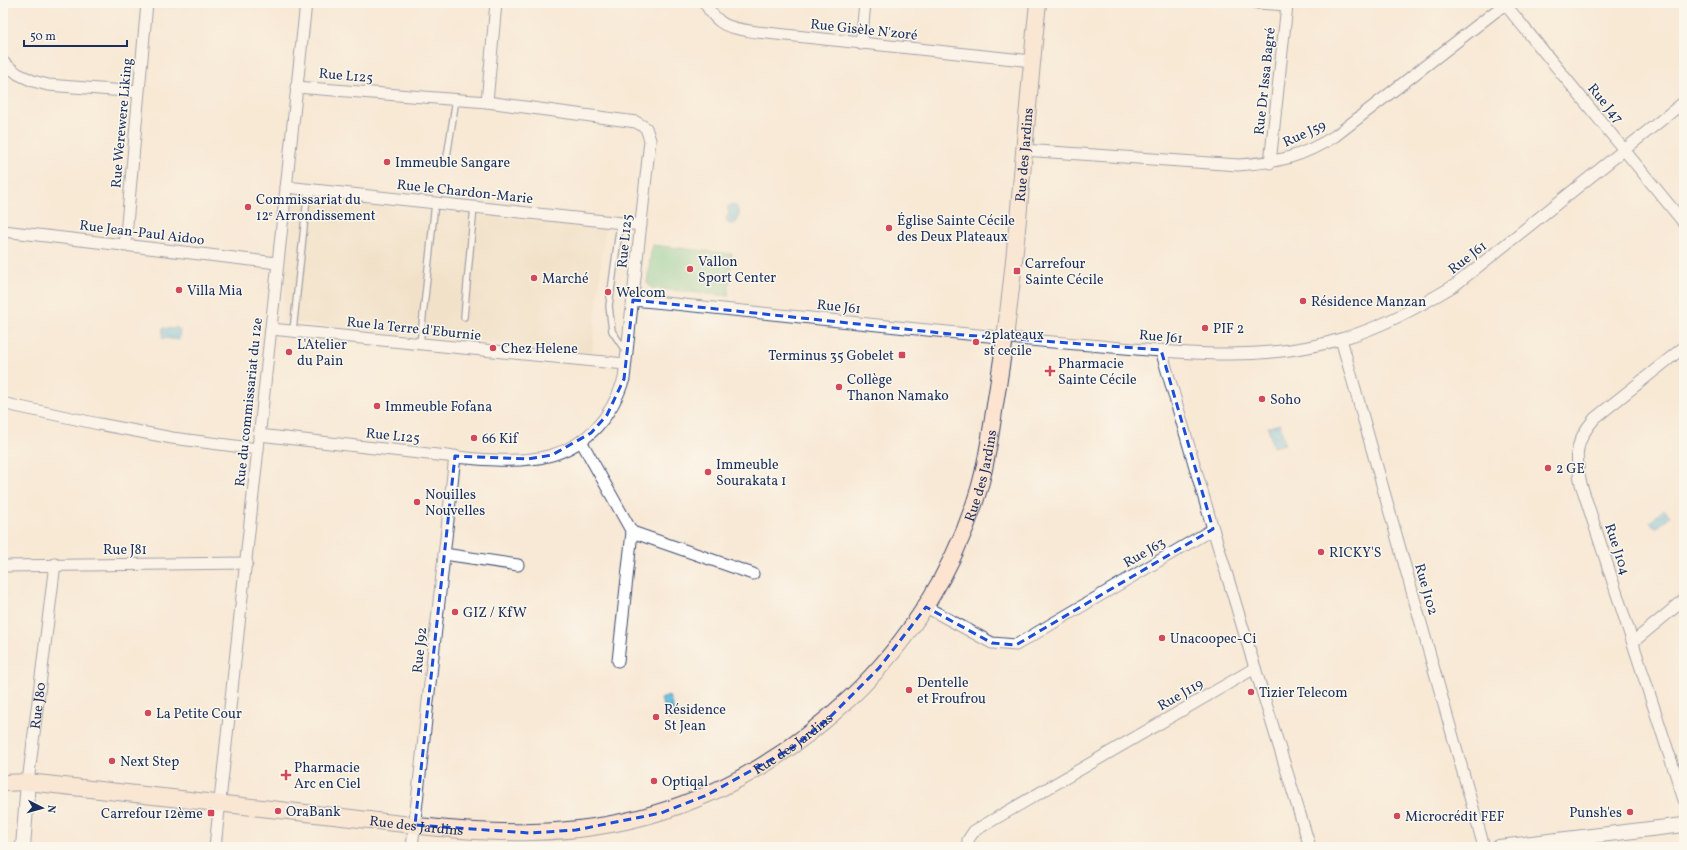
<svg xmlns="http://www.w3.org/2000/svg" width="1687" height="850" font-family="Vollkorn,serif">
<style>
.built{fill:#ebd8ba}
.garden{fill:#74cb90;stroke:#487d77}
.water{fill:url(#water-waves);stroke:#4078a0}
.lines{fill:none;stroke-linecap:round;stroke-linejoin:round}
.service-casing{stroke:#3c4b70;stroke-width:8}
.minor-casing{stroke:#3c4b70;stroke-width:13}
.tertiary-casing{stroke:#3c4b70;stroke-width:16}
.secondary-casing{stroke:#3c4b70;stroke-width:18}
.service{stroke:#fff;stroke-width:5.5}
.minor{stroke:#fff;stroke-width:11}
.tertiary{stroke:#fff;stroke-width:14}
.secondary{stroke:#fde4d1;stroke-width:16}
.marked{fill:none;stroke:#1d4ed8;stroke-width:3;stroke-dasharray:8 5;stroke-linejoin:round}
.poi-dot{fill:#d1495b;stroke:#fbf7ec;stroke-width:1.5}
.labels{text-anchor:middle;stroke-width:3;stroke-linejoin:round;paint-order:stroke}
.street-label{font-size:14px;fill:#1b2f5e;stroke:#fbf7ec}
.poi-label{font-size:14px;fill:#1b2f5e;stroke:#fbf7ec;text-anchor:start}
</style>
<defs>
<pattern id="water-waves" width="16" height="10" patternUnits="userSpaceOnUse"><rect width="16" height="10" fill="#64c0e2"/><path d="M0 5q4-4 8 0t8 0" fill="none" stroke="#529cba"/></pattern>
</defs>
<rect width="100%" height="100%" fill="#fbf7ec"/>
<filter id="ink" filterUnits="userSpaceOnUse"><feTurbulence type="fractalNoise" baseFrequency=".025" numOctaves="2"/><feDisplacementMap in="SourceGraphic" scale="8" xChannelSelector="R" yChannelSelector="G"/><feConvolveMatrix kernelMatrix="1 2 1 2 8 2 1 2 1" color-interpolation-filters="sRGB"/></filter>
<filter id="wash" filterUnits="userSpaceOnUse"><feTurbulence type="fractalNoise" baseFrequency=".012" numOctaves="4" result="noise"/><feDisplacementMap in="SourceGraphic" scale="16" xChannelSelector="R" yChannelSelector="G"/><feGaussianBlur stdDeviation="0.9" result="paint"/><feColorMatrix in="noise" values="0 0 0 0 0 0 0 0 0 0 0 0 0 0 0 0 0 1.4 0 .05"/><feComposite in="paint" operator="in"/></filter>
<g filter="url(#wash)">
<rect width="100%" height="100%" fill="#f8e9d6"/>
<path class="built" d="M294,196L605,228L592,353L281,321Z"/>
<path class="garden" d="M652,245L732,254L728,296L651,288L647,283Z"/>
<g class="water">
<path d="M732,204L737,207L739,215L737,222L732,224L728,223L726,219L729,213L727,207Z"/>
<path d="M176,327L180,330L179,340L162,338L163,328L173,329Z"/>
<path d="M1280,424L1285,444L1273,447L1268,427Z"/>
<path d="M1664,509L1670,516L1656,529L1650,522Z"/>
<path d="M669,696L676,716L668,719L661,699Z"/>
</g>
</g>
<g filter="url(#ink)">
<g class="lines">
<defs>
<g id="service">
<path d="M446,163L456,99"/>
<path d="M620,223L609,306L612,331L626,352"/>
<path d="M464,317L474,207"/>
<path d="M293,331L308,189"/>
<path d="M420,344L435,203"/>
</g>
<g id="minor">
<path d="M705,3C719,28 731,28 757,32L1032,61"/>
<path d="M1257,3L1287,5"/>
<path d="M1504,3L1684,223"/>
<path d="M861,44L865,3"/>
<path d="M3,62L18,74L33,81L48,85L138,92"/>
<path d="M487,102L496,3"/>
<path d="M1023,150L1238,165C1278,162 1300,158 1335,136L1505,4"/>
<path d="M1270,163L1287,5L1289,3"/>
<path d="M286,187L641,225"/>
<path d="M3,231L277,263"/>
<path d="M125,246L147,3"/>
<path d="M633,300C781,314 929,332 1077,344C1165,351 1256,365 1341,339C1381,328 1420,306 1455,285L1684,102"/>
<path d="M271,329L625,364"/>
<path d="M1341,339L1484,847"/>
<path d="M1684,347L1595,418C1574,442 1575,455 1581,484L1684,800"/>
<path d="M6,404L99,424L172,438L258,449"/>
<path d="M259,435C312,441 366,447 419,453C457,457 515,466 552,455C589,444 612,415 624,379L650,140L646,128L636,122L487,102L296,87"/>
<path d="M581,441L632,532L618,661"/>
<path d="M1213,529L1255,668"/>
<path d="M632,532L753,574"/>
<path d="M444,554L518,565"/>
<path d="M3,566L247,563"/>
<path d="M926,607L992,643L1016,645L1213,529L1161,350"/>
<path d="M1633,642L1684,600"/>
<path id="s1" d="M28,782L55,564"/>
<path d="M215,847L306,3"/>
<path d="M412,847L455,456"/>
<path d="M968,847V840L974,831L1255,668L1310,847"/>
</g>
<g id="tertiary">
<path d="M23,847L28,782"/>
<path d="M1499,847L1684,825"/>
</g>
<g id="secondary">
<path id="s2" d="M3,783L28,782C127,793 225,804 324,815C393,822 463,834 532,832C655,830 761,782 850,698C910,641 955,569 979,489C989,455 992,421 998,386C1018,259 1024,131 1038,3"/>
</g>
</defs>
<use href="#service" class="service-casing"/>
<use href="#minor" class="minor-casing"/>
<use href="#tertiary" class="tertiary-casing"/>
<use href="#secondary" class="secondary-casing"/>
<use href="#service" class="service"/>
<use href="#minor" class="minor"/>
<use href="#tertiary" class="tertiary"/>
<use href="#secondary" class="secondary"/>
</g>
</g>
<path d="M0 0H1687V850H0ZM633,300L951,334L1161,350L1213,529L1016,645L992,643L926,607L879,668L826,721L792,748L707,795L661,813L576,830L530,833L415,825L455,456L528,459L552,455L591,433L607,415L624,379Z" fill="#f8e9d6" fill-opacity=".55" fill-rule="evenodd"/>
<path class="marked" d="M633,300L951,334L1161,350L1213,529L1016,645L992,643L926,607L879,668L826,721L792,748L707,795L661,813L576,830L530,833L415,825L455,456L528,459L552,455L591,433L607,415L624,379Z"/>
<g class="poi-dot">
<circle cx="387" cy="162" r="4"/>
<circle cx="248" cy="207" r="4"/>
<circle cx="889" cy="228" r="4"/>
<circle cx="690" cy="269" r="4"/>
<rect x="1013" y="267" width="8" height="8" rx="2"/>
<circle cx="534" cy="278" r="4"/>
<circle cx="179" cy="290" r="4"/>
<circle cx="608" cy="292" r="4"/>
<circle cx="1303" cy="301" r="4"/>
<circle cx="1205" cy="328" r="4"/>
<circle cx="976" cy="342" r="4"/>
<circle cx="493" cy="348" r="4"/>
<circle cx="289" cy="352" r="4"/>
<rect x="898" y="351" width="8" height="8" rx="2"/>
<path d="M1048 365h4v4h4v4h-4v4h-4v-4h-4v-4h4z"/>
<circle cx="839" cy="387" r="4"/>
<circle cx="1262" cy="399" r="4"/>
<circle cx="377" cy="406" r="4"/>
<circle cx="474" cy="438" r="4"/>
<circle cx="1548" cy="468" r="4"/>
<circle cx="708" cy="472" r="4"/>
<circle cx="417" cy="502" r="4"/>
<circle cx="1321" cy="552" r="4"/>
<circle cx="455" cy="612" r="4"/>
<circle cx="1162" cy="638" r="4"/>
<circle cx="909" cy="690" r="4"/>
<circle cx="1251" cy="692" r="4"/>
<circle cx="148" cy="713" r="4"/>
<circle cx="656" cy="717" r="4"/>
<circle cx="112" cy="761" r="4"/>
<path d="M284 769h4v4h4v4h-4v4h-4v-4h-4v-4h4z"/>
<circle cx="654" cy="781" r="4"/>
<circle cx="278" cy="811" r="4"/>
<circle cx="1630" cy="812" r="4"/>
<rect x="207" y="809" width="8" height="8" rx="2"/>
<circle cx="1397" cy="816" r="4"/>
</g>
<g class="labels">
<g class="street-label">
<text transform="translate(864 29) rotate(6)" y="5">Rue Gisèle N'zoré</text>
<text transform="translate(346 75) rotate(5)" y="5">Rue L125</text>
<text transform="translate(1264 81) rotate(-84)" y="5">Rue Dr Issa Bagré</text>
<text transform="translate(1606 103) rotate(50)" y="5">Rue J47</text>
<text transform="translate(121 123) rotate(-85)" y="5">Rue Werewere Liking</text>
<text transform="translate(1304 133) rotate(-25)" y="5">Rue J59</text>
<text dy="5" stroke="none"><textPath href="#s2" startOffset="1471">Rue des Jardins</textPath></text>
<text transform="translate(465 191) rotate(6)" y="5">Rue le Chardon-Marie</text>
<text transform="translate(142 232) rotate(7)" y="5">Rue Jean-Paul Aidoo</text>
<text transform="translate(624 241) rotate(-84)" y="5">Rue L125</text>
<text transform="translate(1467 257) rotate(-38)" y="5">Rue J61</text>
<text transform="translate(839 306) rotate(6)" y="5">Rue J61</text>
<text transform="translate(414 328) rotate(6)" y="5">Rue la Terre d'Eburnie</text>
<text transform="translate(1161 336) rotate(5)" y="5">Rue J61</text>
<text transform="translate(248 402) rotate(-84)" y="5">Rue du commissariat du 12e</text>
<text transform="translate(393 435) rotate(6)" y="5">Rue L125</text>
<text dy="5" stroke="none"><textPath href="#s2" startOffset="1147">Rue des Jardins</textPath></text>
<text x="125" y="554">Rue J81</text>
<text transform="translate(1618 549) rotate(72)" y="5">Rue J104</text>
<text transform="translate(1144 552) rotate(-30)" y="5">Rue J63</text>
<text transform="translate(1427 589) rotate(74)" y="5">Rue J102</text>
<text transform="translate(419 650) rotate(-84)" y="5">Rue J92</text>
<text transform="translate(1180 694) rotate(-30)" y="5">Rue J119</text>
<text dy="5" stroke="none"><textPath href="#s1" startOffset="77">Rue J80</textPath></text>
<text dy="5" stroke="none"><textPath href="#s2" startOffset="812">Rue des Jardins</textPath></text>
<text dy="5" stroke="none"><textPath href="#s2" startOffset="416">Rue des Jardins</textPath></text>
</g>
<g class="poi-label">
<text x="395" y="167">Immeuble Sangare</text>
<text x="256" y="204">Commissariat du<tspan x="256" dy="16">12ᵉ Arrondissement</tspan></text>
<text x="897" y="225">Église Sainte Cécile<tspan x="897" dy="16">des Deux Plateaux</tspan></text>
<text x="698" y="266">Vallon<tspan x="698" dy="16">Sport Center</tspan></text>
<text x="1025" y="268">Carrefour<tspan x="1025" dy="16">Sainte Cécile</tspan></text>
<text x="542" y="283">Marché</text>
<text x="187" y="295">Villa Mia</text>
<text x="616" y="297">Welcom</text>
<text x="1311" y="306">Résidence Manzan</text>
<text x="1213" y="333">PIF 2</text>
<text x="984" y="339">2plateaux<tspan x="984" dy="16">st cecile</tspan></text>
<text x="297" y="349">L'Atelier<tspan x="297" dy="16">du Pain</tspan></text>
<text x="501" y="353">Chez Helene</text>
<text x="894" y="360" text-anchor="end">Terminus 35 Gobelet</text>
<text x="1058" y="368">Pharmacie<tspan x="1058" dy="16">Sainte Cécile</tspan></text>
<text x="847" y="384">Collège<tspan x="847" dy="16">Thanon Namako</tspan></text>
<text x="1270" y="404">Soho</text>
<text x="385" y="411">Immeuble Fofana</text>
<text x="482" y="443">66 Kif</text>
<text x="716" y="469">Immeuble<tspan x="716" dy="16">Sourakata 1</tspan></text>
<text x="1556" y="473">2 GE</text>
<text x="425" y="499">Nouilles<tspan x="425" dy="16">Nouvelles</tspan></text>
<text x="1329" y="557">RICKY'S</text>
<text x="463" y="617">GIZ / KfW</text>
<text x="1170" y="643">Unacoopec-Ci</text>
<text x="917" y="687">Dentelle<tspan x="917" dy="16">et Froufrou</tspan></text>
<text x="1259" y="697">Tizier Telecom</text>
<text x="664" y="714">Résidence<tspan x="664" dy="16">St Jean</tspan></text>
<text x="156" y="718">La Petite Cour</text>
<text x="120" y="766">Next Step</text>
<text x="294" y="772">Pharmacie<tspan x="294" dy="16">Arc en Ciel</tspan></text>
<text x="662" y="786">Optiqal</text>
<text x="286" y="816">OraBank</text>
<text x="1622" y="817" text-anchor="end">Punsh'es</text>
<text x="203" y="818" text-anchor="end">Carrefour 12ème</text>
<text x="1405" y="821">Microcrédit FEF</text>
</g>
</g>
<rect width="1687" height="850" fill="none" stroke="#fbf7ec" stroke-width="16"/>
<g transform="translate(42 808) rotate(96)" stroke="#fbf7ec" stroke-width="3" paint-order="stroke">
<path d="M0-3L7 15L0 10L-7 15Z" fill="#1b2f5e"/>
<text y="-6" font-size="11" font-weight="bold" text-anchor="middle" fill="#1b2f5e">N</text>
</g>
<path d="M24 40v6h103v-6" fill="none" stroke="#1b2f5e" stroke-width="2"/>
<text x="30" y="40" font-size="12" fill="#1b2f5e" stroke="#fbf7ec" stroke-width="3" paint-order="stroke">50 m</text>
</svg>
